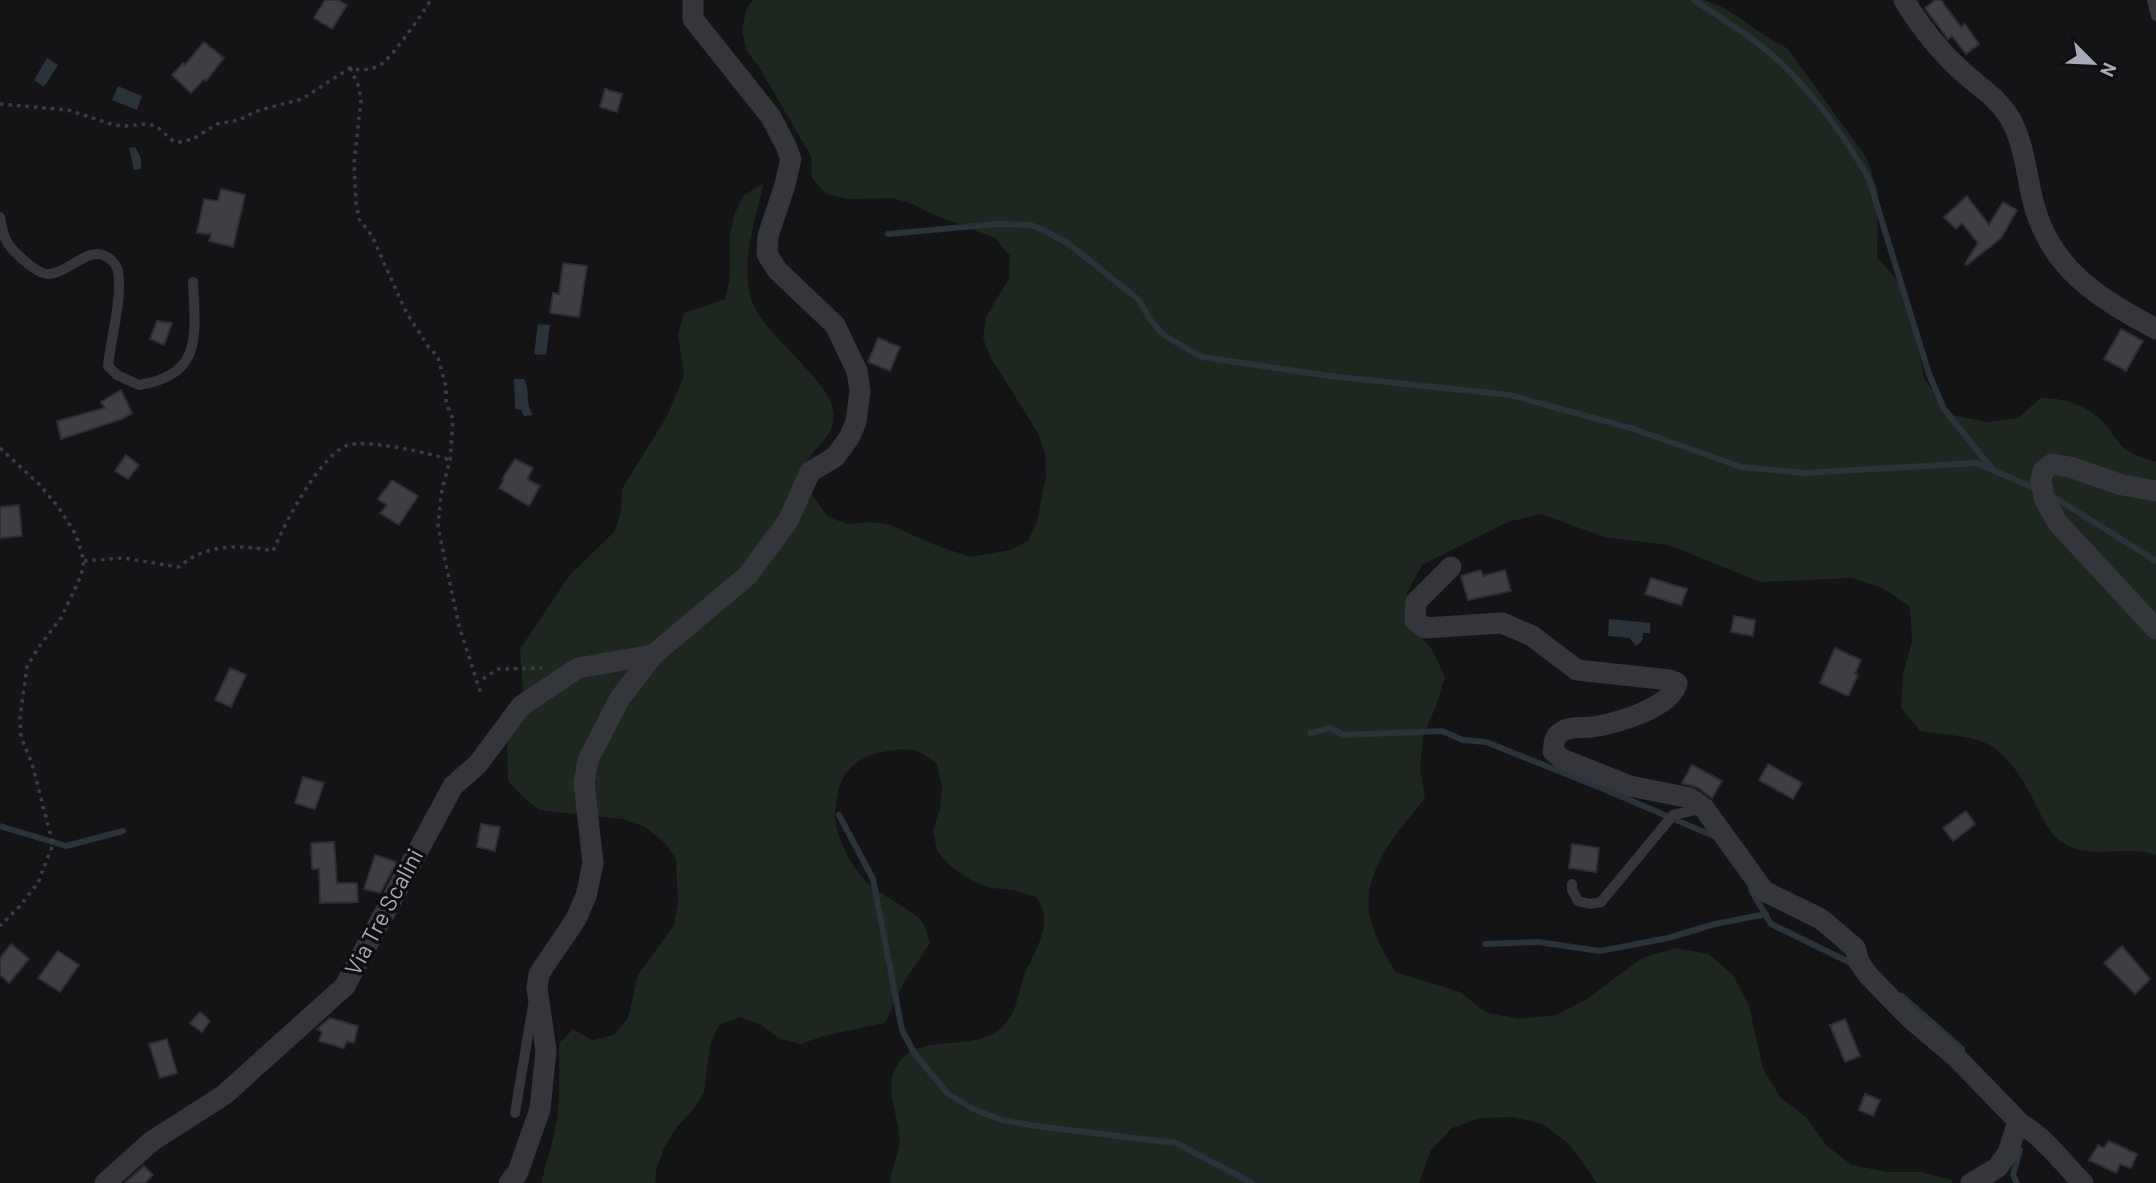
<svg xmlns="http://www.w3.org/2000/svg" width="2156" height="1183" font-family="Barlow,sans-serif">
<style>
.green{fill:#1e2620}
.water{fill:#2a323a}
.lines{fill:none;stroke-linecap:round;stroke-linejoin:round}
.stream{stroke:#2a323a;stroke-width:6}
.building{fill:#3e3f43;stroke:#2e2e32;stroke-width:2}
.path{stroke:#3b3d42;stroke-width:3.5;stroke-dasharray:3.5 5;stroke-linecap:butt}
.service{stroke:#35363b;stroke-width:10}
.minor{stroke:#35363b;stroke-width:21}
.labels{text-anchor:middle;stroke-width:7;stroke-linejoin:round;paint-order:stroke}
.street-label{font-size:23px;fill:#a6aab6;stroke:#0f0f11}
</style>
<rect width="100%" height="100%" fill="#141416"/>
<path class="green" d="M753,0H1704C1737,10 1756,34 1787,48L1866,157L1878,191L1877,257L1908,293L1924,378L1943,406L1956,416L1988,422L2018,418L2041,398C2063,398 2086,405 2101,420C2109,427 2114,438 2122,446C2131,455 2144,458 2156,462V855C2124,843 2092,862 2062,842C2050,835 2041,815 2035,803C2023,779 2006,749 1978,740C1960,735 1939,734 1920,731L1901,707L1903,675L1912,641L1910,607L1883,588L1851,578L1760,582L1669,545L1604,537L1541,514L1508,522L1422,565L1407,593L1408,625L1431,648L1445,677L1436,706L1423,736L1420,767L1425,798C1399,831 1364,867 1369,912C1372,933 1385,954 1395,972L1460,992L1485,1012L1519,1019L1556,1015L1587,999L1642,958L1676,948L1709,954L1733,975L1749,1006L1763,1069L1781,1098L1806,1117L1827,1146L1852,1165L1887,1172H1920L1952,1180V1183H1597L1570,1145L1543,1124L1513,1117L1481,1118L1452,1128L1431,1150L1419,1183H890C891,1170 897,1159 899,1147C903,1119 880,1090 898,1064C923,1027 984,1060 1010,1017C1019,1004 1019,985 1026,971C1033,956 1046,935 1044,916C1044,910 1039,902 1036,897L1014,890L991,888L971,880L951,867L937,851L933,830L940,809L942,787L937,764C919,750 912,747 888,751C864,754 843,767 838,792C836,802 834,814 836,824C839,843 855,873 870,885C882,895 916,912 923,923C926,929 928,937 930,943L904,982L885,1023L823,1036L801,1044L780,1039L761,1025L741,1017L719,1025L710,1045L704,1093L692,1111L676,1128L664,1148L656,1171L655,1183H542C544,1165 552,1148 555,1130C561,1102 559,1072 559,1043L573,1029L592,1040L614,1035L628,1018L638,975L674,925L678,903L676,859L664,842L645,827L623,819L539,810L522,796L508,781L507,732L523,692L520,649L569,576L615,531L621,511L622,489L667,416L684,376L678,334L684,313L725,299L730,277V235L734,215L744,195L763,184C756,222 741,257 750,296C761,339 843,384 833,423C830,438 817,446 809,458C805,464 803,472 800,478L828,517L848,524L870,522L891,525L930,543L970,557L1010,550L1028,541L1037,521L1046,476L1045,454L1038,433L991,358L983,338L986,317L1009,278L1010,256L995,238L932,214L912,204L892,198L848,199L826,194L812,178L811,156L759,67L746,50L742,29L747,7Z"/>
<g class="water">
<path d="M47,58L58,65L44,87L34,80Z"/>
<path d="M118,86L142,96L137,110L112,100Z"/>
<path d="M135,147L141,158V169L134,170L129,148Z"/>
<path d="M538,324L550,325L546,355L534,354Z"/>
<path d="M514,379H524C531,392 524,401 533,415L524,416L521,410L515,409Z"/>
<path d="M1609,619L1650,623V633H1643L1642,641L1636,646L1630,638L1608,636Z"/>
</g>
<g class="lines">
<g class="stream">
<path d="M1694,0C1724,20 1759,41 1785,67C1818,100 1846,138 1869,179L1929,374L1944,409L1993,470"/>
<path d="M888,234L997,224L1031,225L1045,231L1069,244L1139,300L1151,321L1165,336L1202,357L1330,376L1510,395L1634,429L1741,467L1804,473L1976,463L2037,489"/>
<path d="M2049,494L2156,561"/>
<path d="M1310,733L1330,728L1344,735L1442,731L1463,740L1486,742L1606,790L1716,837"/>
<path d="M839,815L873,879L902,1030L915,1054L948,1094L973,1109L1002,1120L1036,1126L1176,1143L1252,1183"/>
<path d="M0,826L66,846L123,831"/>
<path d="M1751,890L1771,924L1855,965"/>
<path d="M1485,944L1538,942L1600,951L1668,938L1715,924L1766,914"/>
<path d="M1902,996L1962,1049"/>
<path d="M2017,1183L2013,1175L2020,1150"/>
</g>
</g>
<g class="building">
<path d="M325,0H338L347,5L332,29L314,18Z"/>
<path d="M1935,0H1941L1961,27L1965,24L1979,44L1966,54L1952,36L1948,39L1925,8Z"/>
<path d="M204,42L224,58L206,81L204,79L191,93L172,75L183,63L185,65Z"/>
<path d="M605,89L622,94L617,112L600,107Z"/>
<path d="M221,189L245,195L233,247L209,241L211,234L197,233L204,199L218,201Z"/>
<path d="M1967,196L1989,225L2003,202L2017,210L2001,238L1967,265L1965,264L1978,243L1962,223L1956,229L1944,217Z"/>
<path d="M563,263L587,266L579,317L550,313L553,293L559,294Z"/>
<path d="M157,321L172,323L164,345L150,339Z"/>
<path d="M2121,329L2143,341L2126,371L2104,359Z"/>
<path d="M878,338L900,347L890,371L868,362Z"/>
<path d="M121,390L132,413L122,419L61,439L57,421L105,408L101,402Z"/>
<path d="M126,455L139,465L128,479L115,471Z"/>
<path d="M515,459L533,468L527,479L540,486L529,506L499,488L504,480L502,479Z"/>
<path d="M392,480L418,496L399,525L380,513L387,505L378,499Z"/>
<path d="M19,505L22,536L0,538V507Z"/>
<path d="M1481,570L1483,576L1505,570L1511,591L1468,600L1461,576Z"/>
<path d="M1651,578L1687,589L1681,605L1645,594Z"/>
<path d="M1734,616L1755,620L1753,636L1731,632Z"/>
<path d="M1835,648L1861,660L1855,674L1858,675L1848,696L1820,683Z"/>
<path d="M230,668L246,675L231,707L215,700Z"/>
<path d="M1768,764L1802,783L1793,799L1759,780Z"/>
<path d="M1692,765L1722,781L1712,798L1697,787L1682,783Z"/>
<path d="M303,777L324,783L315,809L295,803Z"/>
<path d="M1966,811L1975,824L1953,841L1943,828Z"/>
<path d="M481,824L500,827L495,851L477,847Z"/>
<path d="M334,842L337,883H357L358,902L320,903L319,869H312L311,843Z"/>
<path d="M1572,844L1599,848L1596,872L1569,868Z"/>
<path d="M375,855L397,862L380,893L364,889Z"/>
<path d="M11,944L29,959L9,983L0,975V958Z"/>
<path d="M2122,946L2150,979L2135,994L2104,963Z"/>
<path d="M58,951L79,965L60,992L38,978Z"/>
<path d="M200,1012L210,1021L202,1032L190,1023Z"/>
<path d="M330,1018L358,1026L354,1043L347,1041L344,1048L319,1041L322,1032L317,1029Z"/>
<path d="M1845,1019L1860,1056L1845,1062L1830,1025Z"/>
<path d="M167,1039L177,1073L160,1078L149,1044Z"/>
<path d="M1865,1094L1880,1100L1873,1116L1859,1110Z"/>
<path d="M2109,1141L2137,1154L2131,1168L2120,1164L2116,1173L2089,1160L2098,1145L2104,1148Z"/>
<path d="M144,1166L153,1175L145,1183H125Z"/>
</g>
<g class="lines">
<g class="path">
<path d="M350,68L359,87L361,101L354,163L356,202L359,219L372,236L406,312L428,346L438,357L446,387V403L453,419L450,460L441,494L438,527L459,626L481,694"/>
<path d="M0,104L68,110L114,125L125,126L145,124L156,126L173,141L180,142L193,139L217,124L239,120L257,111L302,99L350,68C361,71 373,70 383,63C396,52 421,15 431,0"/>
<path d="M0,448L39,484L59,508L76,535L84,561L81,576L61,618L38,648L27,667L20,717L21,737L32,764L53,844L38,883L19,907L0,926"/>
<path d="M84,561L123,558L179,567C205,544 240,544 273,551C285,523 319,456 348,445C367,439 430,453 450,460"/>
<path d="M483,679L498,669L542,668"/>
</g>
<g class="service">
<path d="M2152,0L2156,16"/>
<path d="M0,217C1,223 2,231 5,238C9,249 37,275 49,274C71,273 91,240 112,261C118,266 119,274 119,281C120,310 111,337 108,366L117,375L139,385C204,375 195,334 193,282"/>
<path d="M1572,884V890L1578,901L1590,904L1601,902L1673,815L1704,808"/>
<path d="M515,1113L533,1005"/>
</g>
<g class="minor">
<path d="M1904,0C1921,28 1941,53 1965,74C1982,89 1995,96 2008,115C2023,138 2026,171 2032,197C2048,268 2097,297 2156,329"/>
<path d="M2156,491L2122,485L2070,467L2052,464L2043,471L2041,480L2044,498L2057,522L2156,629"/>
<path d="M1451,567L1416,602L1415,620L1425,628L1502,623L1532,636L1577,670L1670,680L1677,683C1671,708 1617,723 1593,727C1584,728 1570,726 1561,732C1554,736 1554,744 1553,751L1562,759L1630,786L1690,798L1704,808L1764,891L1821,919L1855,948L1859,962L1868,975L1910,1018L1956,1057L2021,1124"/>
<path d="M105,1183L152,1141L224,1095L345,986L453,786L478,764L521,706L578,668L653,655"/>
<path d="M509,1183L518,1172L540,1109L546,1050L537,988L539,974L576,919L586,896L593,863L584,783L588,760L620,698L653,655L747,576L788,521L810,472L835,457L849,438L856,422L860,391L857,371L835,325L777,270L767,254L768,236L784,188L791,159L786,146L771,117L693,19V0"/>
<path d="M1971,1183L1997,1168L2008,1153L2017,1124C2036,1126 2067,1168 2083,1183"/>
</g>
</g>
<g class="labels">
<g class="street-label">
<text transform="translate(384 912) rotate(-62)" y="8">Via Tre Scalini</text>
</g>
</g>
<g transform="translate(2093 63) rotate(114)" stroke="#0f0f11" stroke-width="5" paint-order="stroke">
<path d="M0-5L12 26L0 18L-12 26Z" fill="#a6aab6"/>
<text y="-10" font-size="19" font-weight="bold" text-anchor="middle" fill="#a6aab6">N</text>
</g>
</svg>
